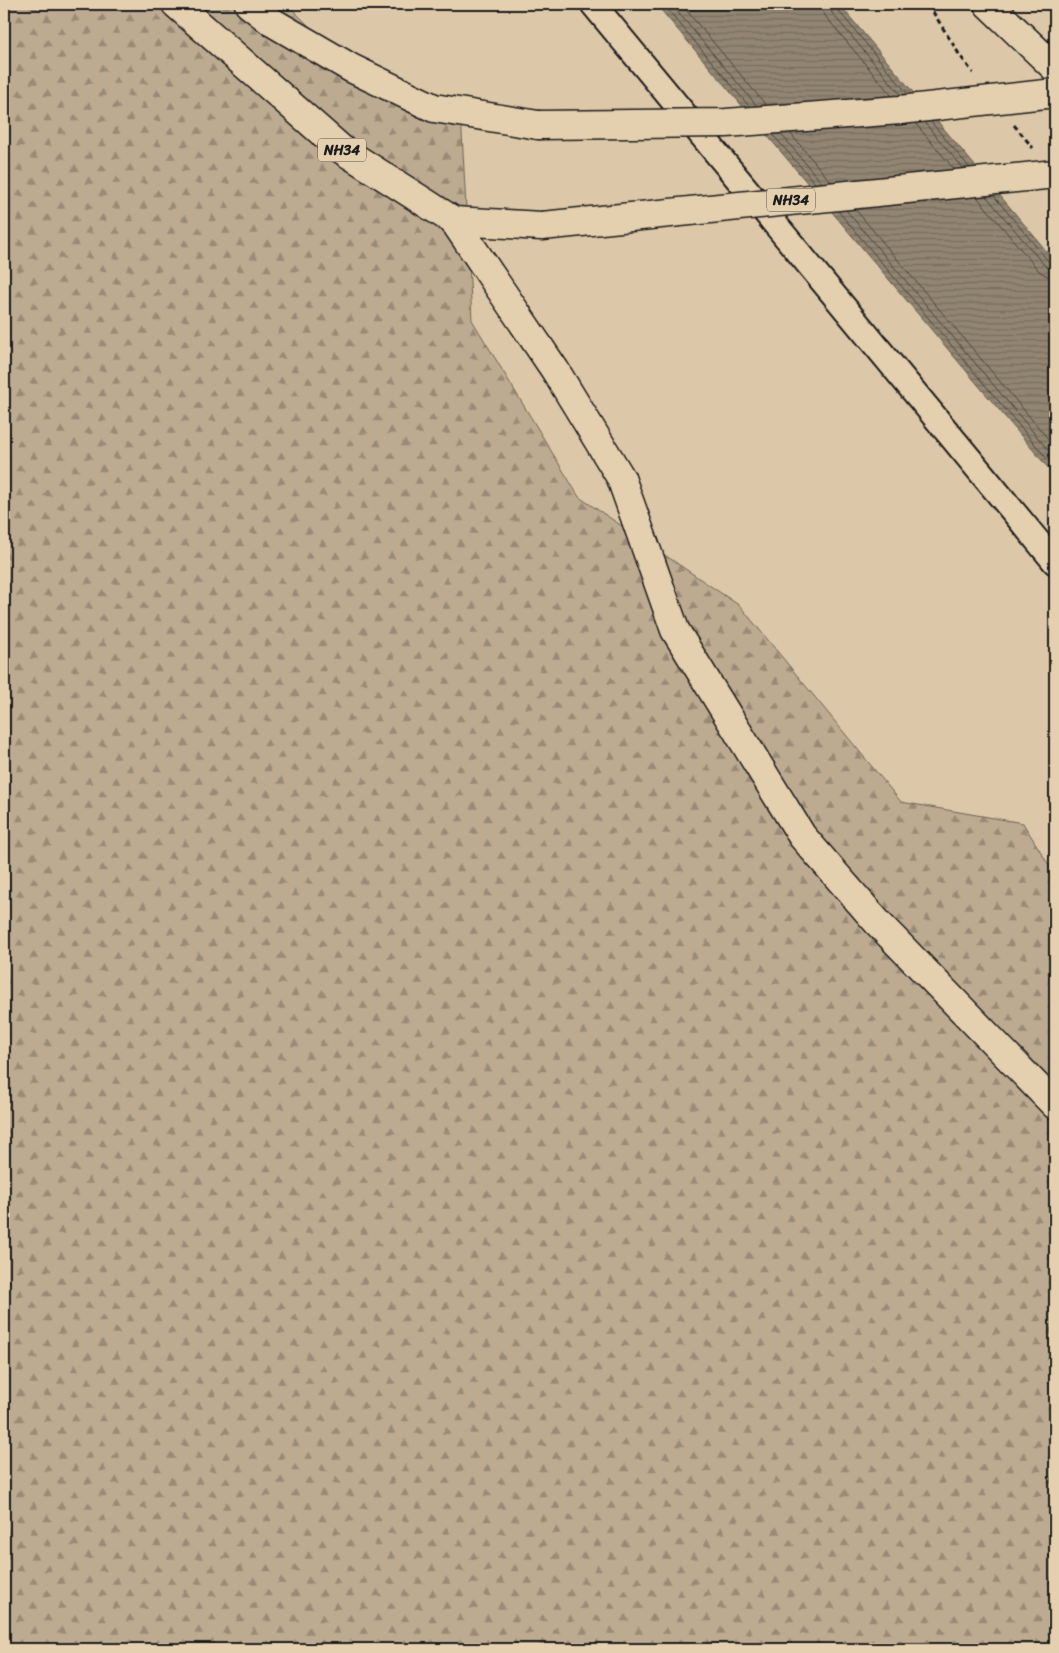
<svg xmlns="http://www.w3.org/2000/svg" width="1059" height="1653" font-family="Sriracha,sans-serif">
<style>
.forest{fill:url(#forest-firs);stroke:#6c6456}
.water{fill:url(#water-rules);stroke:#635b50}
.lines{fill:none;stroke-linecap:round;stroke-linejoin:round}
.shore{stroke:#4b463e;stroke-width:1}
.minor-casing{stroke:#1c1c1c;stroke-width:28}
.tertiary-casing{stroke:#1c1c1c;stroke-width:31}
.trunk-casing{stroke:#1c1c1c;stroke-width:31}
.path{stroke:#1c1c1c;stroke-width:3;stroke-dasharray:5 4;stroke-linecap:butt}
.minor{stroke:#e4cfae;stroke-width:24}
.tertiary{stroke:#e4cfae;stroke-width:28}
.trunk{stroke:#e4cfae;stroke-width:28}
.trunk-bridge-casing{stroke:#1c1c1c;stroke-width:31;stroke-linecap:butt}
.trunk-bridge{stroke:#e4cfae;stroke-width:28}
.labels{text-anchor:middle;stroke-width:4.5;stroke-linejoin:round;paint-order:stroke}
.shield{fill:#e4cfae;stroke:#585248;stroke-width:1}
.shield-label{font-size:14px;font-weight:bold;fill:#1c1c1c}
</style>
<defs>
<pattern id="forest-firs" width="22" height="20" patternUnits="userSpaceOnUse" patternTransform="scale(1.25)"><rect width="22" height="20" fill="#bcab91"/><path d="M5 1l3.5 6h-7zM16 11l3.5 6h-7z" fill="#988a76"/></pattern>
<pattern id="water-rules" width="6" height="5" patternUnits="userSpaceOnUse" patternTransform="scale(1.25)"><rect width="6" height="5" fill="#928572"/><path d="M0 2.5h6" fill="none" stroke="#766c5d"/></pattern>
</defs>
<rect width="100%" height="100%" fill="#dcc8a8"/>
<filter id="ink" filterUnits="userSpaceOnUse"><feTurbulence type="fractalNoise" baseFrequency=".02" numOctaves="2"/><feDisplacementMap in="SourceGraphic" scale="10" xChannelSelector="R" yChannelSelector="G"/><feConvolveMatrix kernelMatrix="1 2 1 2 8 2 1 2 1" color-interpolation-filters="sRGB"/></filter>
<g filter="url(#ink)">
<path class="forest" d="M4,4H287L351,68L461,114L472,320L579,497L740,606L901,802L1023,823L1055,875V1649H4Z"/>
<path class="water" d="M656,4H839L1055,261V476Z"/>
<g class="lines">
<g class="shore">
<path d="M663,4L749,106"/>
<path d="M671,4L757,106"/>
<path d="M681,4L766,105"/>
<path d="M822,4V10L826,17L892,96"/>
<path d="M829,4L832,13L901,95"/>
<path d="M835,4L837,9L908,94"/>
<path d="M924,122L963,168"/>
<path d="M931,122L970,168"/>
<path d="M915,123L954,169"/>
<path d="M790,133L831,182"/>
<path d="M781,134L822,183"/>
<path d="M773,135L815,183"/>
<path d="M993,195L1049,262L1055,264"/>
<path d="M986,196L1045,266L1050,269L1055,270"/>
<path d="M977,197L1039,271L1047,276L1055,277"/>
<path d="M855,209L1055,447"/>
<path d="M846,210L1055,458"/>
<path d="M838,211L1055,468"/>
</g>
<defs>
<path id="minor" d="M593,4L1055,562"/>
<g id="tertiary">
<path d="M988,4L1055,68"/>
<path d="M454,221L555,370L621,478L675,630L802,836L878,923L1055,1105"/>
</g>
<g id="trunk">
<path d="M176,4L341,149L454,221L542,226"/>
<path d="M249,4L272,22L351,68L434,108L538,125"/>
</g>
</defs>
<use href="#minor" class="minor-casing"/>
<use href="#tertiary" class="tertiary-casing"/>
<use href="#trunk" class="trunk-casing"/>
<g class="path">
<path d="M928,4L959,54L973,73"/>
<path d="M1014,125L1033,148"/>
</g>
<use href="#minor" class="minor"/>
<use href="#tertiary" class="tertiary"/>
<use href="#trunk" class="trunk"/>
<defs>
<g id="trunk-bridge">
<path d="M538,125L726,123L900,110L1055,93"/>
<path d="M542,226L1055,174"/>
</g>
</defs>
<use href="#trunk-bridge" class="trunk-bridge-casing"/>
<use href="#trunk-bridge" class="trunk-bridge"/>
</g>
</g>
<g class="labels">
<g class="shield">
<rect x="318" y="138.5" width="48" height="23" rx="4"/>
<rect x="767" y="188.5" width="48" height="23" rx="4"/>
</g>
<g class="shield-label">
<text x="342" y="155">NH34</text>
<text x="791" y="205">NH34</text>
</g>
</g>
<rect width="1059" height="1653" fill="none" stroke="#e4cfae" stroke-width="20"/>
<rect x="10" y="10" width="1039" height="1633" fill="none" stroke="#1c1c1c" stroke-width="2" filter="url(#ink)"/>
</svg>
